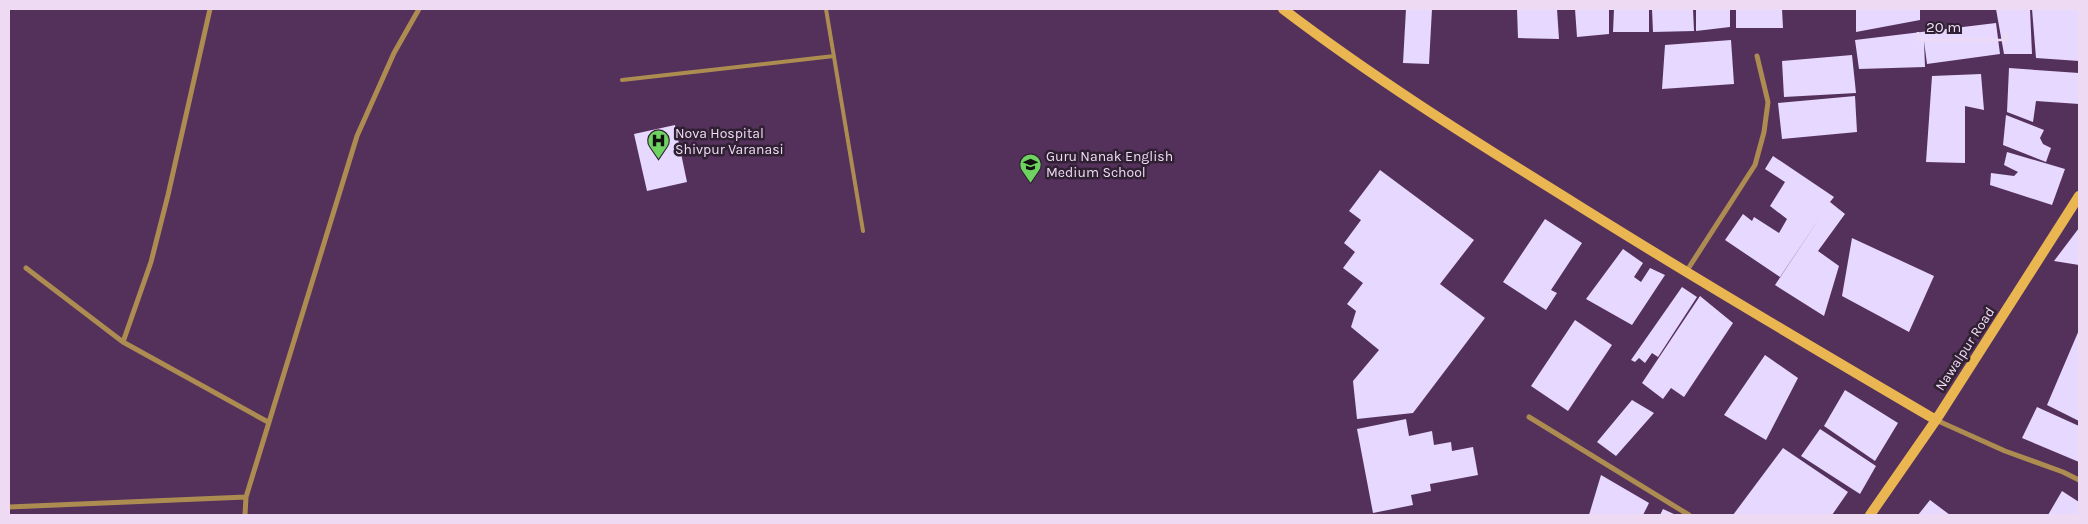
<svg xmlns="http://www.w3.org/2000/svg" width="2088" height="524" viewBox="0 0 2088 524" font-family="Karla,sans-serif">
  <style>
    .building { fill: #e6d8ff }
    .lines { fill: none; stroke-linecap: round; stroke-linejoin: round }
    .lane { stroke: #ad8c51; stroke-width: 4 }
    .street { stroke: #ad8c51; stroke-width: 5 }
    .secondary { stroke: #eab651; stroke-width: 10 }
    .labels { text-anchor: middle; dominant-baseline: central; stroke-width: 5; stroke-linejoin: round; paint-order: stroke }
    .poi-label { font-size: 14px; fill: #efdaf3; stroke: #302033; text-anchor: start }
    .street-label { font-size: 14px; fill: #efdaf3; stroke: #302033 }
  </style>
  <rect width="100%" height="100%" fill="#54315a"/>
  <!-- building -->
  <path class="building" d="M1406,9H1432L1429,64L1403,63Z
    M1517,9H1557L1559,39L1518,38Z
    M1575,9H1609V34L1577,37Z
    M1614,9H1649V32H1613Z
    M1652,9H1693L1694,31L1653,32Z
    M1696,9H1730V27L1696,31Z
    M1736,9H1782L1783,28H1736Z
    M1856,9H1920V20L1856,32Z
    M1996,9H2030L2032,54H2004Z
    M2032,9H2079V61L2036,58Z
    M1996,23L2000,54L1927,64L1924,41L1925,67L1859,69L1855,40Z
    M1731,40L1734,84L1662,89L1665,45Z
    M1852,55L1856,93L1784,97L1782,61Z
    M2009,68L2079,73V104L2036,101L2033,122L2007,112Z
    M1981,74L1984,110L1965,106V163L1926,162L1932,76Z
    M1855,96L1857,132L1782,139L1778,103Z
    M2006,115L2044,130L2040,138L2043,144L2051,148L2046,162L2003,145Z
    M675,125L687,182L647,191L634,134Z
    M2007,152L2065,169L2052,205L1990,185L1991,173L2014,176L2018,172L2004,165Z
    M1773,156L1834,197L1830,202L1845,214L1818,251L1839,266L1824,316L1775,285L1823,213L1780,277L1725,240L1743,214L1752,221L1754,217L1779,233L1787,219L1770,206L1785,182L1765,169Z
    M1380,170L1474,240L1440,284L1485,318L1413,413L1357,419L1353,381L1379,350L1351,327L1356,311L1347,304L1363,283L1343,268L1355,252L1344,243L1361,220L1349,211Z
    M1545,219L1582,243L1551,290L1557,293L1546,310L1503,282Z
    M2079,228V265L2054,261Z
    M1852,238L1934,276L1909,332L1842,296Z
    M1623,249L1643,263L1634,277L1641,282L1650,268L1665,275L1632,325L1586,299Z
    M1682,287L1697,297L1658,357L1652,353L1645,363L1639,358L1635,362L1631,360Z
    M1700,296L1733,323L1684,397L1671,388L1663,399L1642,383Z
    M1575,320L1612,345L1568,411L1531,386Z
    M2079,330V421L2047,405Z
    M1765,355L1798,378L1766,440L1724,415Z
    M1845,390L1898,423L1875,461L1824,426Z
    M1632,400L1654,413L1616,456L1597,442Z
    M2037,407L2079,426V462L2022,438Z
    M1406,419L1409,436L1432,431L1434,445L1451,442L1452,451L1473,447L1478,475L1430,484L1431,491L1411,495L1413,505L1373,513L1357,429Z
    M1820,429L1876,466L1860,494L1801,456Z
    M1783,448L1848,492L1832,515H1733Z
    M1601,475L1649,503L1643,515H1589Z
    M2062,491L2079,502V515H2048Z
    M1930,500L1950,515H1918Z
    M1663,509L1676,515H1660Z"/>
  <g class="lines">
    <!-- lane -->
    <path class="lane" d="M826,9L863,231
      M622,80L834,56"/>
    <!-- street -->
    <path class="street" d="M26,268L123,342L268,422
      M1686,272L1755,165L1764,132L1768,102L1757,56
      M123,342L151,262L168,195L210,9
      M1529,417L1689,515
      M1936,420L2005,451L2063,472L2079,480
      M9,507L246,497
      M245,515L246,497L357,136L394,53L419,9"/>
    <!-- secondary -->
    <path class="secondary" d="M1283,9C1371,76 1466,136 1560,194C1684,272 1810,346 1936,420
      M1870,515L1936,420L2079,196"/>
  </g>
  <!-- icons -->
  <defs>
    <symbol id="hospital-pin" viewBox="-11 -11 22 30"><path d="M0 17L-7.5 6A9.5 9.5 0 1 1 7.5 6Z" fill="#6ed360" stroke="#302033"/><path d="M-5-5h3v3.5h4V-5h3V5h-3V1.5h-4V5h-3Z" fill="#111"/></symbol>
    <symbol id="school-pin" viewBox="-11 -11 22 30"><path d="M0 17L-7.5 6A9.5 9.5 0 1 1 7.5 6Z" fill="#6ed360" stroke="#302033"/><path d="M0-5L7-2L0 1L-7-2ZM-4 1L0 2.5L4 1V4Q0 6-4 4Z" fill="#111"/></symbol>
  </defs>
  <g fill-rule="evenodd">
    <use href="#hospital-pin" x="646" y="128" width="25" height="34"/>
    <use href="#school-pin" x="1018" y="152" width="25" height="34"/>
  </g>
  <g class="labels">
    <!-- poi labels -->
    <g class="poi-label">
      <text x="675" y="133">Nova Hospital<tspan x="675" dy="16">Shivpur Varanasi</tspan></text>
      <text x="1046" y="156">Guru Nanak English<tspan x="1046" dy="16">Medium School</tspan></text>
    </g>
    <!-- street labels -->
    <g class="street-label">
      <text transform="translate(1965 349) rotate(-57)">Nawalpur Road</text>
    </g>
  </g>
  <!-- border -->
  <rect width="2088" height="524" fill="none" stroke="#efdaf3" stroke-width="20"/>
  <!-- scale -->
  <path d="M1918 32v8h88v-8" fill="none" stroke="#efdaf3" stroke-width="2.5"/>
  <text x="1926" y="32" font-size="15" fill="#efdaf3" stroke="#302033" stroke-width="4" paint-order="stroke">20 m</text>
</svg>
